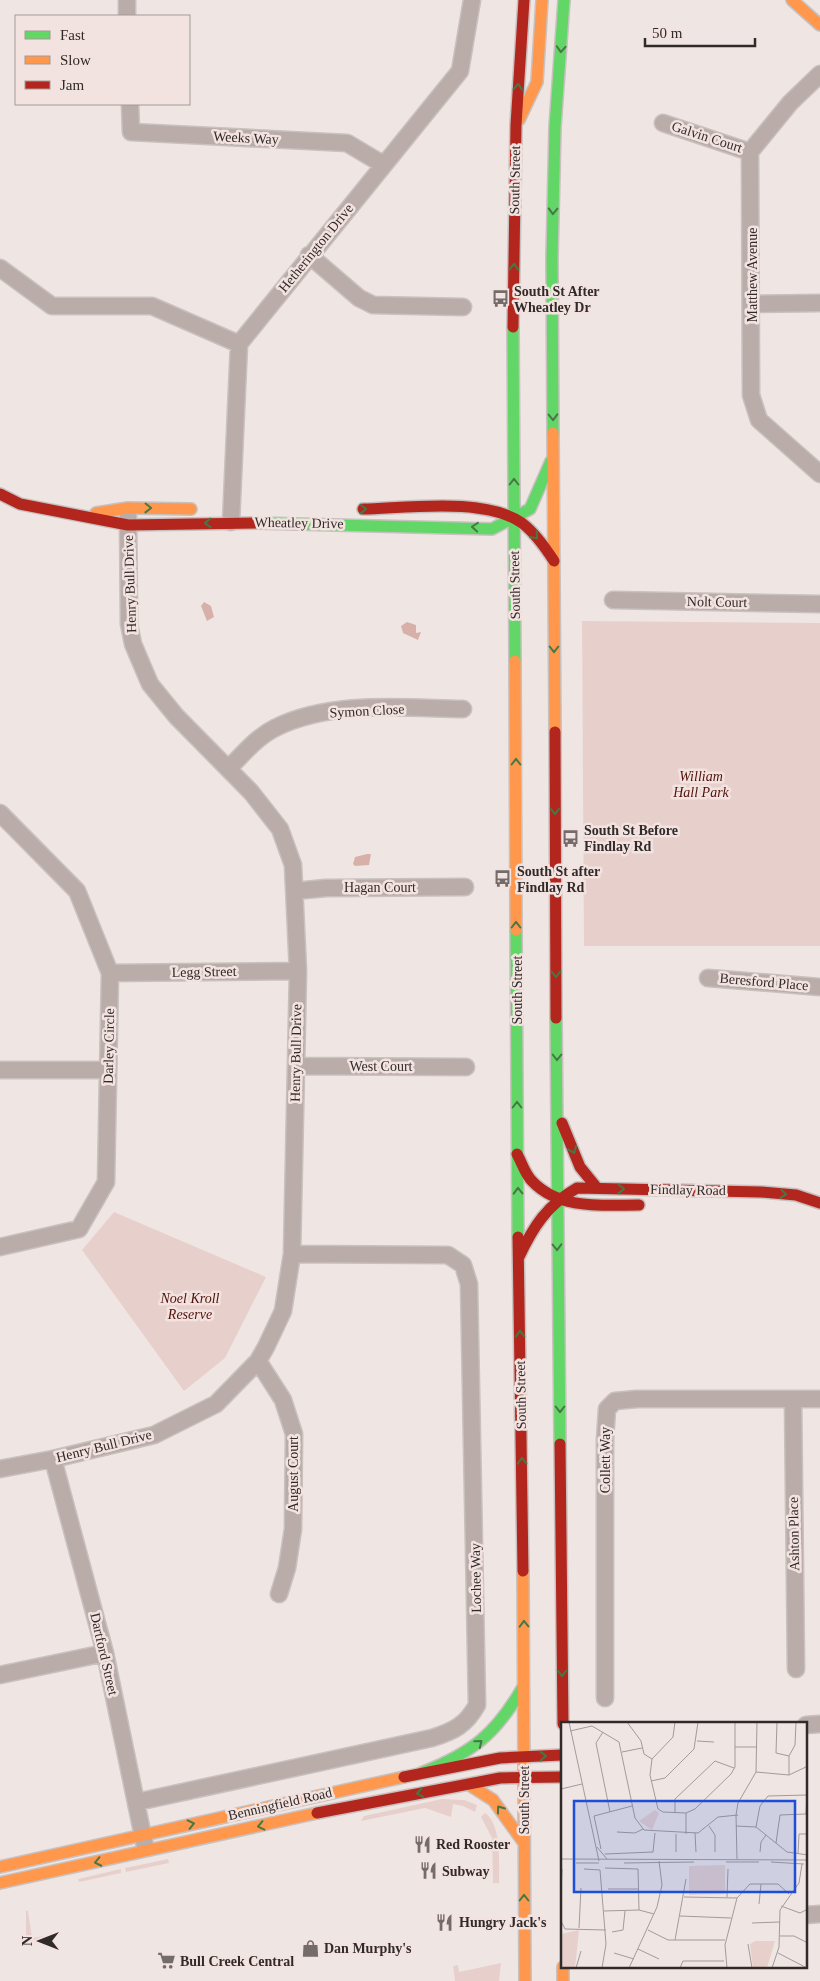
<svg xmlns="http://www.w3.org/2000/svg" width="820" height="1981" viewBox="0 0 820 1981" font-family="'Times New Roman',serif">
  <style>
    .green { fill: #e7d0cb }
    .water { fill: #d7b1a9 }
    .lines { fill: none; stroke-linecap: round; stroke-linejoin: round }
    .street-casing { stroke: #c8c1bf; stroke-width: 19 }
    .fast-casing { stroke: #c8c1bf; stroke-width: 14 }
    .slow-casing { stroke: #c8c1bf; stroke-width: 14 }
    .jam-casing { stroke: #c8c1bf; stroke-width: 14 }
    .street { stroke: #b9aca9; stroke-width: 16 }
    .fast { stroke: #63d668; stroke-width: 11 }
    .slow { stroke: #ff974d; stroke-width: 11 }
    .jam { stroke: #b3261e; stroke-width: 11 }
    .oneway { stroke: #477745 }
    .labels { text-anchor: middle; dominant-baseline: central; stroke-width: 5; stroke-linejoin: round; paint-order: stroke }
    .street-label { font-size: 14px; fill: #302a28; stroke: #f3e3e0 }
    .poi-label { font-size: 14px; font-weight: bold; fill: #302a28; stroke: #f3e3e0; text-anchor: start }
    .park-label { font-size: 14px; font-style: italic; fill: #4f1109; stroke: #f3e3e0 }
    .inset-road { fill: none; stroke: #a39b99; stroke-width: 1 }
    .view { fill: #1d4ed8; fill-opacity: 0.15; stroke: #1d4ed8; stroke-width: 2.5 }
    .inset-edge { fill: none; stroke: #302a28; stroke-width: 2.5 }
  </style>
  <rect width="100%" height="100%" fill="#efe6e4"/>
  <!-- green -->
  <path class="green" d="M582,621L820,623V946H584Z
    M114,1212L266,1277L225,1358L184,1391L82,1250Z
    M442,1799L464,1800L477,1805L475,1812L463,1806L453,1804L451,1817L425,1808L361,1821L364,1816Z
    M485,1813C502,1824 499,1865 499,1883H493L492,1838L481,1817Z
    M168,1859L169,1863L126,1872L125,1868Z
    M121,1869V1873L79,1882L78,1879Z
    M26,1911H28L32,1938L43,1936L44,1940C38,1945 31,1943 26,1938Z
    M501,1963L499,1981H455L453,1966L458,1965L459,1972Z"/>
  <!-- water -->
  <path class="water" d="M204,602L211,606L214,617L207,621L201,606Z
    M407,622L416,625V633L421,632L418,640L403,633L401,626Z
    M367,854H371L369,865L355,866L353,864L355,857Z"/>
  <g class="lines">
    <defs>
      <path id="street" d="M127,0V16
        M820,74L790,103L750,152L751,395L759,420L820,474
        M130,104L131,132L347,143L384,165
        M663,123L750,152
        M309,255L359,298L373,305L463,307
        M0,268L52,306H152L239,344
        M752,304L820,303
        M231,522L239,344L460,71L472,0
        M613,600L820,604
        M229,768C243,754 257,737 275,728C331,700 403,708 463,709
        M0,813L77,891L110,973L106,1182L79,1229L0,1247
        M295,891L326,888L465,887
        M110,973L298,971
        M708,978L820,987
        M296,1066L466,1067
        M0,1070H108
        M258,1361L283,1400L294,1434L293,1529L287,1568L279,1594
        M793,1399L796,1669
        M53,1459L105,1653L145,1846
        M0,1469L53,1459L154,1435L216,1404L258,1361L266,1347L283,1311L292,1254L298,971L293,865L280,829L251,792L176,716L150,684L133,644L129,624L128,514
        M0,1675L105,1653
        M605,1698V1440L607,1409L615,1401L637,1399H820
        M806,1725L820,1724
        M137,1802L432,1738C454,1731 466,1725 477,1705L469,1284L463,1265L448,1255L292,1254
        M806,1915L820,1914"/>
      <path id="fast" d="M513,327L515,661
        M553,433L552,258L555,127L564,0
        M257,523L492,529L530,509L551,461
        M516,930L518,1237
        M556,1018L560,1444
        M421,1773C472,1753 496,1734 523,1687"/>
      <path id="slow" d="M792,0L820,25
        M519,120L537,82L542,0
        M553,433L555,732
        M96,513L128,508L191,509
        M515,661L516,930
        M523,1571L525,1981
        M468,1784L493,1800L524,1843
        M0,1867L404,1777
        M0,1883L317,1813
        M563,1967V1981"/>
      <path id="jam" d="M513,327L516,125L524,0
        M0,494L20,504L128,525L257,523
        M363,509C407,508 485,497 522,523C535,533 545,547 554,561
        M555,732L556,1018
        M562,1123L580,1167L597,1188
        M517,1154C522,1163 525,1174 532,1181C559,1210 603,1205 639,1205
        M518,1237L523,1571
        M519,1257C533,1227 547,1205 577,1188L761,1192L796,1195L820,1203
        M560,1444L563,1724
        M404,1777L500,1758L562,1755
        M317,1813L500,1778L562,1777"/>
    </defs>
    <!-- street casing -->
    <use href="#street" class="street-casing"/>
    <!-- fast casing -->
    <use href="#fast" class="fast-casing"/>
    <!-- slow casing -->
    <use href="#slow" class="slow-casing"/>
    <!-- jam casing -->
    <use href="#jam" class="jam-casing"/>
    <!-- street -->
    <use href="#street" class="street"/>
    <!-- fast -->
    <use href="#fast" class="fast"/>
    <!-- slow -->
    <use href="#slow" class="slow"/>
    <!-- jam -->
    <use href="#jam" class="jam"/>
  </g>
  <!-- one-way arrows -->
  <defs><path id="oneway-chevron" d="M-2-3.5L2.5 0L-2 3.5" fill="none" stroke-width="1.6" stroke-linecap="round" stroke-linejoin="round" transform="scale(1.25)"/></defs>
  <g class="oneway">
    <use href="#oneway-chevron" transform="translate(561 49) rotate(94)"/>
    <use href="#oneway-chevron" transform="translate(518 87) rotate(-87)"/>
    <use href="#oneway-chevron" transform="translate(553 211) rotate(92)"/>
    <use href="#oneway-chevron" transform="translate(514 267) rotate(-89)"/>
    <use href="#oneway-chevron" transform="translate(553 417) rotate(89)"/>
    <use href="#oneway-chevron" transform="translate(514 482) rotate(-90)"/>
    <use href="#oneway-chevron" transform="translate(148 508) rotate(1)"/>
    <use href="#oneway-chevron" transform="translate(363 509)"/>
    <use href="#oneway-chevron" transform="translate(208 523) rotate(178)"/>
    <use href="#oneway-chevron" transform="translate(475 527) rotate(-175)"/>
    <use href="#oneway-chevron" transform="translate(535 536) rotate(49)"/>
    <use href="#oneway-chevron" transform="translate(554 649) rotate(90)"/>
    <use href="#oneway-chevron" transform="translate(516 762) rotate(-90)"/>
    <use href="#oneway-chevron" transform="translate(555 811) rotate(90)"/>
    <use href="#oneway-chevron" transform="translate(516 925) rotate(-90)"/>
    <use href="#oneway-chevron" transform="translate(556 974) rotate(89)"/>
    <use href="#oneway-chevron" transform="translate(557 1057) rotate(90)"/>
    <use href="#oneway-chevron" transform="translate(517 1105) rotate(-90)"/>
    <use href="#oneway-chevron" transform="translate(573 1150) rotate(67)"/>
    <use href="#oneway-chevron" transform="translate(621 1189) rotate(1)"/>
    <use href="#oneway-chevron" transform="translate(518 1191) rotate(-91)"/>
    <use href="#oneway-chevron" transform="translate(783 1194) rotate(6)"/>
    <use href="#oneway-chevron" transform="translate(557 1247) rotate(89)"/>
    <use href="#oneway-chevron" transform="translate(520 1334) rotate(-91)"/>
    <use href="#oneway-chevron" transform="translate(560 1409) rotate(90)"/>
    <use href="#oneway-chevron" transform="translate(522 1461) rotate(-91)"/>
    <use href="#oneway-chevron" transform="translate(524 1624) rotate(-91)"/>
    <use href="#oneway-chevron" transform="translate(562 1673) rotate(90)"/>
    <use href="#oneway-chevron" transform="translate(479 1743) rotate(-39)"/>
    <use href="#oneway-chevron" transform="translate(543 1756) rotate(-3)"/>
    <use href="#oneway-chevron" transform="translate(420 1793) rotate(169)"/>
    <use href="#oneway-chevron" transform="translate(500 1809) rotate(-126)"/>
    <use href="#oneway-chevron" transform="translate(191 1824) rotate(-13)"/>
    <use href="#oneway-chevron" transform="translate(261 1826) rotate(167)"/>
    <use href="#oneway-chevron" transform="translate(98 1862) rotate(168)"/>
    <use href="#oneway-chevron" transform="translate(524 1898) rotate(-90)"/>
  </g>
  <!-- icons -->
  <defs>
    <symbol id="bus-bare" viewBox="-9 -9 18 18"><path d="M-5-6H5V4H4V6H2V4H-2V6H-4V4H-5ZM-3.5-4V0h7V-4ZM-3.5 1.2v1.5H-2V1.2ZM2 1.2v1.5H3.5V1.2Z" fill="#736c6a" stroke="#f3e3e0" stroke-width="2.5" paint-order="stroke"/></symbol>
    <symbol id="restaurant-bare" viewBox="-9 -9 18 18"><path d="M-5-6h1v4h1v-4h1v4h1v-4h1v5L-1.5 .5V6h-2V.5L-5-1ZM5-6V6H3V1.5H1.5Q1.5-4 5-6Z" fill="#736c6a" stroke="#f3e3e0" stroke-width="2.5" paint-order="stroke"/></symbol>
    <symbol id="shop-bare" viewBox="-9 -9 18 18"><path d="M-5-2.5h2.3a2.7 3.5 0 0 1 5.4 0H5L5.5 6h-11ZM-1.5-2.5h3a1.5 2.3 0 0 0-3 0Z" fill="#736c6a" stroke="#f3e3e0" stroke-width="2.5" paint-order="stroke"/></symbol>
    <symbol id="supermarket-bare" viewBox="-9 -9 18 18"><path d="M-6-5.5h2.5l.6 2H6L4.5 2H-2.5L-4.4-4H-6ZM-1.5 3.2a1.3 1.3 0 1 0 .1 0ZM3 3.2a1.3 1.3 0 1 0 .1 0Z" fill="#736c6a" stroke="#f3e3e0" stroke-width="2.5" paint-order="stroke"/></symbol>
  </defs>
  <g fill-rule="evenodd">
    <use href="#bus-bare" x="488" y="286" width="25" height="25"/>
    <use href="#bus-bare" x="558" y="826" width="25" height="25"/>
    <use href="#bus-bare" x="490" y="866" width="25" height="25"/>
    <use href="#restaurant-bare" x="410" y="1832" width="25" height="25"/>
    <use href="#restaurant-bare" x="416" y="1858" width="25" height="25"/>
    <use href="#restaurant-bare" x="432" y="1910" width="25" height="25"/>
    <use href="#shop-bare" x="298" y="1936" width="25" height="25"/>
    <use href="#supermarket-bare" x="154" y="1948" width="25" height="25"/>
  </g>
  <g class="labels">
    <!-- street labels -->
    <g class="street-label">
      <text transform="translate(707 137) rotate(18)">Galvin Court</text>
      <text transform="translate(246 138) rotate(3)">Weeks Way</text>
      <text transform="translate(515 180) rotate(-89)">South Street</text>
      <text transform="translate(316 248) rotate(-51)">Hetherington Drive</text>
      <text transform="translate(752 275) rotate(-90)">Matthew Avenue</text>
      <text transform="translate(299 523) rotate(1)">Wheatley Drive</text>
      <text transform="translate(130 584) rotate(-92)">Henry Bull Drive</text>
      <text transform="translate(515 585) rotate(-91)">South Street</text>
      <text transform="translate(717 602) rotate(1)">Nolt Court</text>
      <text transform="translate(367 711) rotate(-3)">Symon Close</text>
      <text x="380" y="887">Hagan Court</text>
      <text transform="translate(204 972) rotate(-1)">Legg Street</text>
      <text transform="translate(764 982) rotate(5)">Beresford Place</text>
      <text transform="translate(517 990) rotate(-90)">South Street</text>
      <text transform="translate(109 1046) rotate(-89)">Darley Circle</text>
      <text transform="translate(296 1053) rotate(-89)">Henry Bull Drive</text>
      <text x="381" y="1066">West Court</text>
      <text transform="translate(688 1190) rotate(1)">Findlay Road</text>
      <text transform="translate(521 1395) rotate(-91)">South Street</text>
      <text transform="translate(104 1446) rotate(-14)">Henry Bull Drive</text>
      <text transform="translate(605 1460) rotate(-90)">Collett Way</text>
      <text transform="translate(293 1474) rotate(-90)">August Court</text>
      <text transform="translate(794 1534) rotate(-91)">Ashton Place</text>
      <text transform="translate(476 1578) rotate(-91)">Lochee Way</text>
      <text transform="translate(104 1654) rotate(77)">Dartford Street</text>
      <text transform="translate(524 1800) rotate(-90)">South Street</text>
      <text transform="translate(280 1804) rotate(-13)">Benningfield Road</text>
    </g>
    <!-- poi labels -->
    <g class="poi-label">
      <text x="514" y="291">South St After<tspan x="514" dy="16">Wheatley Dr</tspan></text>
      <text x="584" y="830">South St Before<tspan x="584" dy="16">Findlay Rd</tspan></text>
      <text x="517" y="871">South St after<tspan x="517" dy="16">Findlay Rd</tspan></text>
      <text x="436" y="1844">Red Rooster</text>
      <text x="442" y="1871">Subway</text>
      <text x="459" y="1922">Hungry Jack's</text>
      <text x="324" y="1948">Dan Murphy's</text>
      <text x="180" y="1961">Bull Creek Central</text>
    </g>
    <!-- park labels -->
    <g class="park-label">
      <text x="701" y="776">William<tspan x="701" dy="16">Hall Park</tspan></text>
      <text x="190" y="1298">Noel Kroll<tspan x="190" dy="16">Reserve</tspan></text>
    </g>
  </g>
  <!-- overview -->
  <g transform="translate(561 1722)">
    <rect width="246" height="246" fill="#efe6e4"/>
    <path d="M94,88L98,91L91,108L78,99ZM164,143V172L128,173V144ZM18,208L14,246H0V212ZM194,219H214L206,246H192L189,222Z" fill="#e7d0cb"/>
    <path class="inset-road" d="M8,0L38,139M66,0L80,19L83,32L91,37M114,0L112,15L91,37L89,53L97,87L102,90L125,91L134,87L170,52L174,45V0M216,0L215,31L228,34M9,9L31,4L58,20L74,96L83,108L137,111L157,95L177,93M42,10L35,21L49,90M136,19L153,20M174,25H196M61,30L81,26M195,50L228,53L247,44M228,53V34L234,23L235,0M90,59L104,56L133,27L137,0M0,67L21,62M114,91V77L154,39L173,46M125,91V112M33,94L40,127M33,94L71,84M148,104L154,113V130M175,104L195,105L226,130L247,133M195,105L199,84L207,74L246,73L245,92L219,93L215,121M56,110L74,111L82,107M134,111L135,130M36,125L46,137M115,130V112M199,130L200,120L205,113M44,132L92,130L94,111M237,132L238,112H247M0,137L247,138M176,137L175,93L177,81L195,50L196,0M165,140H198M210,140L243,142M15,141H38M63,141L133,140M44,146L77,147L78,188M23,147L39,148L45,222L41,246M47,167H78M0,170L1,147M123,175L176,176M166,175L167,147M198,182L200,162M220,184L239,191L247,187M43,189L78,188L93,192M119,194L170,196M0,199L4,207L45,208M191,201L219,200M18,206L20,166M87,208L107,218H164M51,210L62,208L64,189M219,214H233L247,221M114,218L125,157M187,222L191,246M77,227L98,237M53,231L73,237M217,231L246,246M15,246L20,229M68,246L96,185L101,163L98,139M119,246L122,239H163M166,246L164,223L176,176L189,162H217L228,172M211,246L218,225L219,188L238,161L241,142"/>
    <path class="view" d="M13,79H234V170H13Z"/>
    <rect width="246" height="246" class="inset-edge"/>
  </g>
  <!-- legend -->
  <rect x="15" y="15" width="175" height="90" fill="#f3e3e0" stroke="#a59996"/>
  <rect x="25" y="31" width="25" height="8" fill="#63d668" stroke="#a59996"/>
  <text x="60" y="40" font-size="15" fill="#302a28">Fast</text>
  <rect x="25" y="56" width="25" height="8" fill="#ff974d" stroke="#a59996"/>
  <text x="60" y="65" font-size="15" fill="#302a28">Slow</text>
  <rect x="25" y="81" width="25" height="8" fill="#b3261e" stroke="#a59996"/>
  <text x="60" y="90" font-size="15" fill="#302a28">Jam</text>
  <!-- north arrow -->
  <g transform="translate(40 1941) rotate(270)" stroke="#f3e3e0" stroke-width="4" paint-order="stroke">
  <path d="M0-4L9 19L0 12L-9 19Z" fill="#302a28"/>
  <text y="-8" font-size="14" font-weight="bold" text-anchor="middle" fill="#302a28">N</text>
  </g>
  <!-- scale -->
  <path d="M645 38v8h110v-8" fill="none" stroke="#302a28" stroke-width="2.5"/>
  <text x="652" y="38" font-size="15" fill="#302a28" stroke="#f3e3e0" stroke-width="4" paint-order="stroke">50 m</text>
</svg>
